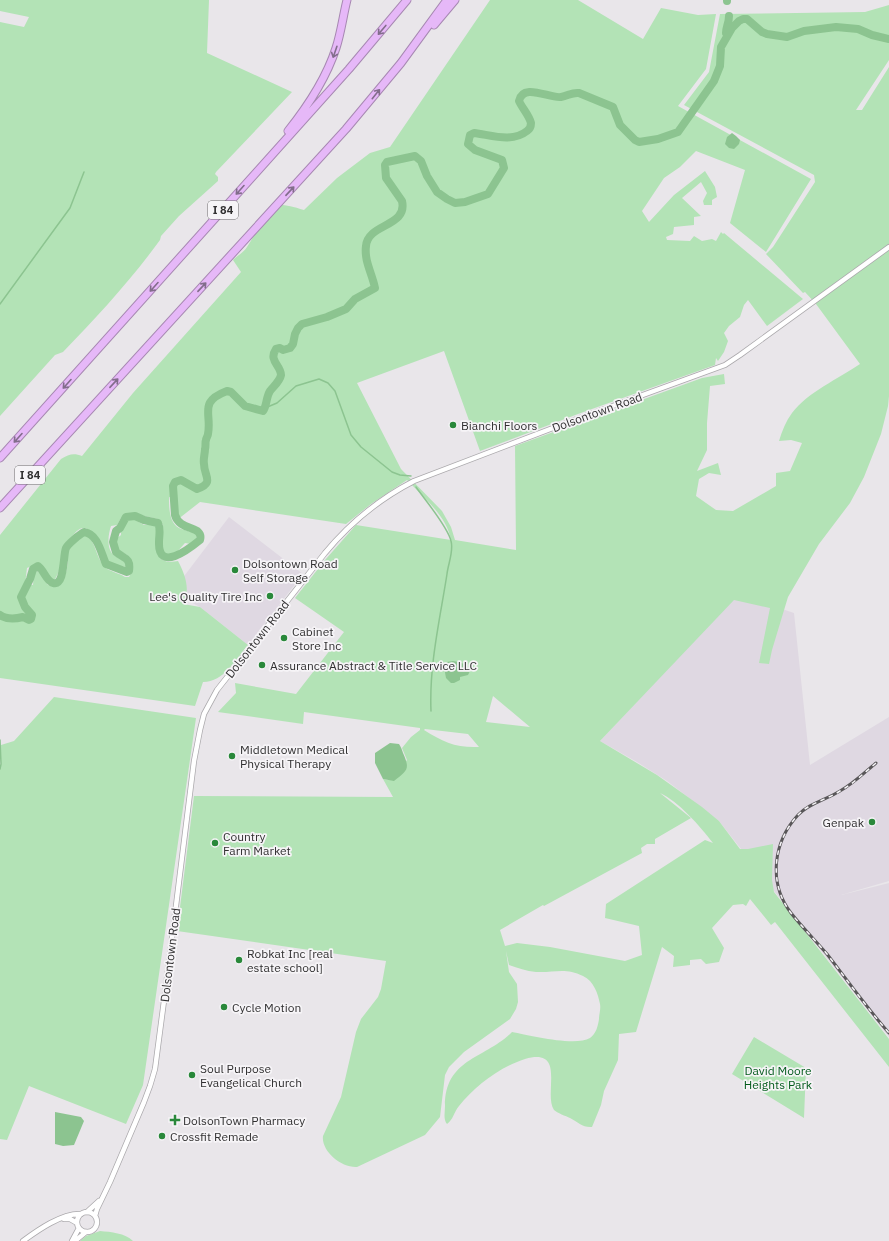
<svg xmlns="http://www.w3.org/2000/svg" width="889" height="1241" viewBox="0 0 889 1241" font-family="'IBM Plex Sans',sans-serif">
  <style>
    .built { fill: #dfd8e2 }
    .green { fill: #b3e3b6; fill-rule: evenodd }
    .water { fill: #8cc490 }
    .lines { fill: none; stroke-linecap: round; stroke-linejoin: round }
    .stream { stroke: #8cc490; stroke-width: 1.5 }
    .river { stroke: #8cc490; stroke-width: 8 }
    .tertiary-casing { stroke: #aba9ac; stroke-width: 6 }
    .motorway-casing { stroke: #a788b2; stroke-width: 9 }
    .tertiary { stroke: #fff; stroke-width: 4.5 }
    .motorway { stroke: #e6b8f8; stroke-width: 7 }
    .rail-casing { stroke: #595759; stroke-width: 3 }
    .rail { stroke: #f6f4f7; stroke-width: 1.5; stroke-dasharray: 4.5; stroke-linecap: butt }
    .oneway { stroke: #826d8b }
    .poi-dot { fill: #29883a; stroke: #f6f4f7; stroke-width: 1.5 }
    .labels { text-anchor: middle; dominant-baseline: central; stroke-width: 3.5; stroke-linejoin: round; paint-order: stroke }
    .shield { fill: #f6f4f7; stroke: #6c6b6c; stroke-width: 1 }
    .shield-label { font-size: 11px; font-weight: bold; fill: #313031 }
    .street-label { font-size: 12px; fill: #313031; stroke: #f6f4f7 }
    .poi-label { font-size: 12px; fill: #313031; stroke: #f6f4f7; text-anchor: start }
    .park-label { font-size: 12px; fill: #035b1c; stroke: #f6f4f7 }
  </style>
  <rect width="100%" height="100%" fill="#e9e6ea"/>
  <!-- built -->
  <path class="built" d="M229,517L303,574L248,645L200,607L172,592Z
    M738,594L794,613L810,765L889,717V881L841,895L889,883V1037L719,821L667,781L637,762L600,741Z"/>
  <!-- green -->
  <path class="green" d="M0,0H209L207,53L292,92L216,172L215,174L218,177V181L179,216L161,236L160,240C131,280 97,317 63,352L55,355L0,416V22L24,27L29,17L0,11Z
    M490,0H578L643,39L661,8L698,15L716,14L706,69L678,106L811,179L766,252L730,223L745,170L696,151L680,167L664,178L642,211L649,222L674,195L705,171L715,187L717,197L712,200V205H704L703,201L707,193L701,182L682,198L701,216L694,217V225L674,227L673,234L666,237L667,240L690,241L694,236L702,241L712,239L716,241L721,232L723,234L724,233L803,299L767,326L748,300L744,305L740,317L729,326L724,333L728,341L724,352L718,361L716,358L715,365L578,414L480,451L444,351L357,383L401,469L442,511L451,527L455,540L516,550L515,446L702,378L724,374L725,384L710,386L707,423V450L697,471L718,463L721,475L709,473L699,479L696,496L716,510L733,511L776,486V473L790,471L802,443L791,440L779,441C782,431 786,421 792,413C808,392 838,379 860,364L816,304L805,292L803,293L766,254L773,247L815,182L814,175L684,105L709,72L720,14L865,12L889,5V60L856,110H862L889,67V396L888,406L881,434L864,477L850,503L819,544L788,597L772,650L769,664L759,663L770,608L734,600L600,741L657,775L702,807L719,821L740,849H748L773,844L772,880L774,892L889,1039V1067L775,922L771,925L750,899L746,906L743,904L733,905L712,928L724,948L719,962L706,964L701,959L690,960V965L673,967L674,956L662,947L636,1032L619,1034L618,1060L604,1091L601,1105L592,1127C583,1128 578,1122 570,1118C566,1116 557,1113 554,1110C543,1094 567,1047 525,1059C500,1067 475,1086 459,1106C454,1112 453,1120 447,1124C443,1119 445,1112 445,1106C445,1058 485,1059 512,1032C529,1035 575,1047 590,1038C596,1034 598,1026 599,1019C599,1014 601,1009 600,1004C598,994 594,981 583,976C565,967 554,973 536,972C526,971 518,968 509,965L506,951L509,972L517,984L518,1002L516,1009L510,1019L464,1052L449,1067L445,1075L440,1117L425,1135L357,1167C341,1168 321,1151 323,1136L341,1097L356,1032L361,1019L378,997L381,989L386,961L177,931L194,796L393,797L383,779L388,780L407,760L402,748L411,737L420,730V728L304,712L303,724L218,712L236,693L235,683L296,694L344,632L295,598L325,560L356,525L451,540C447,516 423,497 407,480L371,504L346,524L200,502L177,520L176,498L169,497C169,507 169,523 179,528C185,531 192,531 197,535L196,540L191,544L185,543C182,546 179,550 176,553C174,556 170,556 167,555C156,552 163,533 163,525L158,519L131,513L121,518L117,525L111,526C108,535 106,550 115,556C121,560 123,559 127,566L125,567L108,563C103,553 91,513 74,534C70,539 65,542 63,548C62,551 63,554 62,557C62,565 58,574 54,581C41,576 49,557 27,568L25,584L33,585L34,572L37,571L40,573L48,585L57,587C65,582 67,570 68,561C68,558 67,555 67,552C68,545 77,541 81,535L85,534C97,542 95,557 105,567C108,571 119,573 125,577H129C133,571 134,561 128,556C121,549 117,556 115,540L121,535V529L128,519H134L144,525L154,524L157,527C156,544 152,566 178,561C185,574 191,590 183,604L200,607L248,645C236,659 224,682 203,682L195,706L0,678V535L61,459C69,454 74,453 82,456L133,393L241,272L233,260C237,256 244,252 247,247C267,218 257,194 304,210L337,178L370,153L390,147ZM493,696L530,727L486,722ZM425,729L468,734L479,747C456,748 443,742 424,730ZM660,793C678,801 700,826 713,843L705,840L606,904L605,918L639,926L642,955L625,961L550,947L517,943L505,946L500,930L543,905L544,906L642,853L641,848L647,844H655V839L691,818Z
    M54,697L196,718L143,1085L126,1124L29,1086L7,1140L0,1139V769L1,764V745L14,741Z
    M754,1037L806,1068L804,1118L732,1074Z
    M100,1231C111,1232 125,1233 133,1241H80L86,1236Z"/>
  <!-- water -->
  <path class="water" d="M732,133L736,136L740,140L739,144L734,149L729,148L725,144L727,137Z
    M453,661C460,662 468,664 470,671L468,675L460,677V680L454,683H451L446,678L444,667L447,662Z
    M390,743L399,744C401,747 402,750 403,753C410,769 408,770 394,781L383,779L375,763V753Z
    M55,1112L81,1117L84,1121L74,1145L63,1146L55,1144Z"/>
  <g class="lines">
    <!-- stream -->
    <path class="stream" d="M0,304L70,208L84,172
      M265,408L277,403L296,386L319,379L328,383L335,391L351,435L361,447L392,472L400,475L411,476
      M416,487C425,500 448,527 451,541C454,551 448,564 447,574C440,619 429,665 431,711
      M0,740L1,764L0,769"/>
    <!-- river -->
    <path class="river" d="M727,0V1
      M726,33C726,27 729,23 729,16
      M0,615C7,620 15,619 23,617L29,620L31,619L32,615L25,607L21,597L30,579L33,569L38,566C44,570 46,581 53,583C65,587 63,554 66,548C68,544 80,534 84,532C98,534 101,553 106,564L127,572L129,571C131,557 124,559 116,552L113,542L116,531L120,528L126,517L135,516L144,520L158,523C161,529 159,535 159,542C158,573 189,549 200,540C204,525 180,532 175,515L173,486L175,482L181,480L197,489C215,483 204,476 204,464C203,459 205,454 205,449C206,446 205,442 206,440C206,438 208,436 208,434C212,413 198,402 227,391L231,392L245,406L263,411C267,406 266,397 270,391C274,386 280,381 281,375C281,365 268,361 276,349L280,348L283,350L290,348L293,344L295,334L298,328L302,324L327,317L346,309L355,299L375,288C372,273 364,261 366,246C368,223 408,227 402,201L386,178L385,165L387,162L415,156L421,161L427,176L437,192L447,199L455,203L465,202L488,194L504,168L502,160L475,150L468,144L470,135L474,133C491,135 512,143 527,131C530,129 531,127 531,123C529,115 522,108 519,101C523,82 550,99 561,97C568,96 572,92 579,93L613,107L620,125L635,140L639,142L658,139L678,132L714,81L720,66L721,47L732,28L739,21L743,19H747L762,32L767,34L787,37L804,31L836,27L858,29L872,35L889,39"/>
    <defs>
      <path id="tertiary" d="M87,1212L99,1201
        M77 1222a10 10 0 1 1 20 0a10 10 0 1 1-20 0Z
        M95,1216L97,1209L110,1182L144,1102L150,1086L155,1069L167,978L194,761L200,730L204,714L217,690L325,553C349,524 379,499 414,481L566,423L725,365L740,355L889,247
        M64,1219H70L77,1223
        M23,1241C38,1230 62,1213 81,1214
        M72,1241L79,1228
        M75,1241L86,1232"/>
      <path id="motorway" d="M434,25L455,0
        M288,131C308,106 326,79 336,48C341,33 343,16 347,0
        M0,458L349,69L407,0
        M0,508L346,129L401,63L447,0"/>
    </defs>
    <!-- tertiary casing -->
    <use href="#tertiary" class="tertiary-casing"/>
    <!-- motorway casing -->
    <use href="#motorway" class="motorway-casing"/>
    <!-- tertiary -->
    <use href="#tertiary" class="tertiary"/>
    <!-- motorway -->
    <use href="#motorway" class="motorway"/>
    <defs>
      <path id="rail" d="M876,763C864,773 853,784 840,791C826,800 809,803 798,815C773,842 768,883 791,913C802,927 815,940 827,954C847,980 867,1008 889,1033"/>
    </defs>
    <!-- rail casing -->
    <use href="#rail" class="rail-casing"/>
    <!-- rail -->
    <use href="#rail" class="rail"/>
  </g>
  <!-- one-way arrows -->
  <defs><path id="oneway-shaft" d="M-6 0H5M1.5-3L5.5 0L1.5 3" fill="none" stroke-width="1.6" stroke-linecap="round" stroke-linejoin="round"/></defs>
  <g class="oneway">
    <use href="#oneway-shaft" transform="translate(382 30) rotate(130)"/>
    <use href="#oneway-shaft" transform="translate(335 52) rotate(109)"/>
    <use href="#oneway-shaft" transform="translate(376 94) rotate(-51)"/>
    <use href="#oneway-shaft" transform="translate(240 190) rotate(132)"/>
    <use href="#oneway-shaft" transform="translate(290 191) rotate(-47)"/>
    <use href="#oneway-shaft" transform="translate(154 287) rotate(132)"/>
    <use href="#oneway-shaft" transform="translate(202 287) rotate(-47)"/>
    <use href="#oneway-shaft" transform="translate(114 383) rotate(-47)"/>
    <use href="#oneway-shaft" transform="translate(67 384) rotate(132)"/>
    <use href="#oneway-shaft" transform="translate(18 438) rotate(132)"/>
  </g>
  <!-- markers -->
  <g class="poi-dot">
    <circle cx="453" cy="425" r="4"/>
    <circle cx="235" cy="570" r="4"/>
    <circle cx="270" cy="596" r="4"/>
    <circle cx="284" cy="638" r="4"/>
    <circle cx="262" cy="665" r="4"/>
    <circle cx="232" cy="756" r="4"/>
    <circle cx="872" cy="822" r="4"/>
    <circle cx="215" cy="843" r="4"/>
    <circle cx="239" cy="960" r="4"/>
    <circle cx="224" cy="1007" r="4"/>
    <circle cx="192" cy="1075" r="4"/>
    <path d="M173 1114h4v4h4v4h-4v4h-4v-4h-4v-4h4z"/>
    <circle cx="162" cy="1136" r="4"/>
  </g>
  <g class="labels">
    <!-- shield labels -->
    <g class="shield">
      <rect x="208" y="201" width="30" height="18" rx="3"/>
      <rect x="15" y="466" width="30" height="18" rx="3"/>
    </g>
    <g class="shield-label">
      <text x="223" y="210">I 84</text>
      <text x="30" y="475">I 84</text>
    </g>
    <!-- street labels -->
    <g class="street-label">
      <text transform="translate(597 412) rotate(-20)">Dolsontown Road</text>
      <text transform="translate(257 639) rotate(-52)">Dolsontown Road</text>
      <text transform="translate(170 955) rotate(-83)">Dolsontown Road</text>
    </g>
    <!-- poi labels -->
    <g class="poi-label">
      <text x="461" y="425">Bianchi Floors</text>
      <text x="243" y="563">Dolsontown Road<tspan x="243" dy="14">Self Storage</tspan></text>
      <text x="262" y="596" text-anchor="end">Lee's Quality Tire Inc</text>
      <text x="292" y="631">Cabinet<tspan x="292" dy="14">Store Inc</tspan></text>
      <text x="270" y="665">Assurance Abstract &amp; Title Service LLC</text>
      <text x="240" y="749">Middletown Medical<tspan x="240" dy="14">Physical Therapy</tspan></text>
      <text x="864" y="822" text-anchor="end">Genpak</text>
      <text x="223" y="836">Country<tspan x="223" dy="14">Farm Market</tspan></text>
      <text x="247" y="953">Robkat Inc [real<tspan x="247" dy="14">estate school]</tspan></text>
      <text x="232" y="1007">Cycle Motion</text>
      <text x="200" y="1068">Soul Purpose<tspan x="200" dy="14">Evangelical Church</tspan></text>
      <text x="183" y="1120">DolsonTown Pharmacy</text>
      <text x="170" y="1136">Crossfit Remade</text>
    </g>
    <!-- park labels -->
    <g class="park-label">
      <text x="778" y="1070">David Moore<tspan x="778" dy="14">Heights Park</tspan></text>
    </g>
  </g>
</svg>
